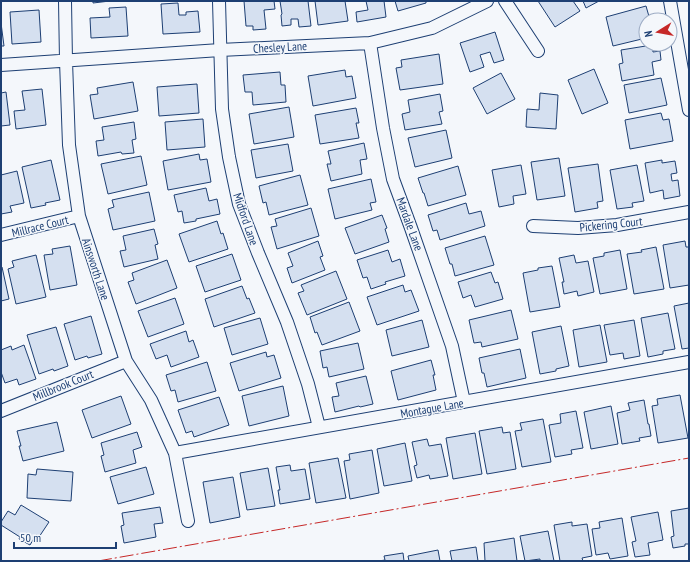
<svg xmlns="http://www.w3.org/2000/svg" width="690" height="562" viewBox="0 0 690 562" font-family="'PT Sans Narrow',sans-serif">
  <style>
    .building { fill: #d5e0f0; stroke: #1d3f73 }
    .lines { fill: none; stroke-linecap: round; stroke-linejoin: round }
    .street-casing { stroke: #1d3f73; stroke-width: 14 }
    .street { stroke: #f4f7fb; stroke-width: 12 }
    .power { stroke: #c62828; stroke-width: 1; stroke-dasharray: 14 3 2 3; stroke-linecap: butt }
    .labels { text-anchor: middle; dominant-baseline: central; stroke-width: 3; stroke-linejoin: round; paint-order: stroke }
    .street-label { font-size: 12px; fill: #1d3f73; stroke: #f4f7fb }
  </style>
  <rect width="100%" height="100%" fill="#f4f7fb"/>
  <!-- building -->
  <path class="building" d="M93,1H110L93,3Z
    M244,1H274L275,9L264,10L266,29L253,30V26H246Z
    M280,1H308L311,26L299,27L298,19H291V25L282,26L281,15L282,14Z
    M315,1H345L348,21L318,25Z
    M366,1H384L386,17L357,22L356,12L368,10Z
    M395,1H426V3L398,11Z
    M538,1H573L580,11L555,27Z
    M583,1H599L586,8Z
    M178,3L179,15H186V12L198,11L200,32L163,34L161,4Z
    M646,6L650,20H646V38L613,46L606,17Z
    M126,7L128,36L91,38L90,18L110,17L109,8Z
    M39,10L41,42L12,44L10,12Z
    M1,23L4,46H1Z
    M495,32L504,60L494,63L490,52L480,55L484,67L470,72L460,43Z
    M652,45L653,52L660,51L661,60L652,62L654,75L622,81L619,64L623,63L621,50Z
    M439,54L443,84L400,90L396,68L402,67L401,60Z
    M594,69L608,103L582,114L568,80Z
    M345,70L346,77L352,76L356,98L313,106L308,76Z
    M280,72L281,85H285L286,102L253,105L252,92H245L243,75Z
    M501,73L515,99L487,114L473,88Z
    M661,78L667,105L629,113L624,85Z
    M133,82L138,111L94,119L90,95L98,94L97,88Z
    M197,84L199,113L159,116L157,87Z
    M42,89L46,125L16,129L14,111L25,110L22,91Z
    M6,92L10,125L1,126V93Z
    M540,93L558,95L556,129L526,127L527,109L539,110Z
    M440,94L443,111L439,112L442,124L405,130L402,114L410,112L408,100Z
    M289,107L294,137L254,144L249,114Z
    M356,108L359,123H356L359,138L320,144L315,115Z
    M661,113L663,120L669,119L673,141L630,149L625,120Z
    M203,119L205,147L167,150L165,122Z
    M134,122L136,139L132,140L134,153L122,154L121,152L98,156L96,141L104,140L102,127Z
    M446,130L452,158L415,167L408,138Z
    M364,143L367,159L360,160L362,174L331,181L327,164H331L328,151Z
    M288,144L293,171L256,178L251,150Z
    M199,154L200,160L207,159L211,182L168,190L163,161Z
    M141,156L147,185L108,194L101,164Z
    M559,158L565,196L537,200L531,162Z
    M51,160L60,200L45,203L46,205L31,208L22,167Z
    M662,160V163L675,161L677,173L671,174L672,181L678,180L680,196L664,199L663,190L650,193L645,163Z
    M598,164L603,201L597,202L598,208L575,212L568,168Z
    M521,165L526,194L513,196L514,204L499,207L492,170Z
    M637,165L644,201L632,203L633,207L617,209L610,170Z
    M458,166L466,195L428,206L424,193H423L418,178Z
    M17,171L24,203L10,206L12,212L1,214V175Z
    M300,175L308,205L269,215L266,202L263,203L259,186Z
    M371,179L376,202L370,203L372,210L335,219L328,189Z
    M206,188L209,201L217,199L220,214L196,219V221L184,223L182,211L178,212L174,195Z
    M149,192L155,221L113,230L108,209L114,207L112,200Z
    M466,203L469,214L481,211L485,226L440,240L437,230L433,231L428,215Z
    M311,208L319,236L277,249L271,227L277,226L275,219Z
    M382,215L387,228L385,229L389,242L355,254L345,228Z
    M217,221L221,234L223,233L228,249L189,262L179,234Z
    M154,229L158,244L155,245L158,259L124,267L120,251L126,250L123,236Z
    M485,236L494,265L455,276L452,264H450L445,248Z
    M318,241L323,256L320,257L325,270L292,283L287,268L293,266L288,253Z
    M685,241L686,247H689V285L670,288L663,245Z
    M70,246L77,285L50,290L44,255L53,254L52,249Z
    M656,247L664,289L634,294L627,254L642,252L641,250Z
    M388,250L392,262L400,259L405,276L385,282L386,284L371,289L367,277L363,278L357,260Z
    M620,250L627,289L600,294L593,258L604,256V253Z
    M232,254L241,280L205,292L196,266Z
    M36,255L46,297L16,304L8,269L14,267L12,261Z
    M574,255L576,263L588,261L594,292L578,296L577,291L564,294L562,282H564L559,258Z
    M167,260L177,288L136,304L128,282L134,280L132,273Z
    M552,266L560,307L530,312L523,273L538,270V268Z
    M1,267H2L9,299L1,301Z
    M336,271L347,299L307,315L298,293L304,291L301,285Z
    M491,272L495,283L498,282L503,299L475,307L471,295L463,298L458,282Z
    M403,285L405,292L411,290L419,311L377,325L367,297Z
    M242,286L247,299L249,298L255,313L214,327L205,299Z
    M175,298L184,324L148,337L138,311Z
    M349,302L360,331L322,345L317,332L315,333L310,317Z
    M689,303V348L682,349L674,306Z
    M511,310L518,339L482,347L481,342L474,343L469,320Z
    M668,313L675,349L663,351V354L648,357L641,318Z
    M91,316L102,354L88,358L87,356L75,360L64,324Z
    M260,318L268,344L232,355L224,328Z
    M422,320L429,347L392,356L386,330Z
    M634,320L640,356L624,359L623,353L610,355L604,325Z
    M600,325L607,362L579,367L573,330Z
    M561,326L569,366L556,369V371L540,374L532,332Z
    M56,327L68,366L54,371L53,369L39,374L27,335Z
    M186,331L189,342L193,340L199,357L171,367L167,355L156,359L150,344Z
    M358,343L364,369L329,377L327,367L323,368L320,351Z
    M24,345L36,379L19,385L17,379L5,383L1,372V350L11,346L12,350Z
    M520,349L526,378L487,387L484,373H482L479,358Z
    M266,352L267,357L274,355L281,378L239,391L230,363Z
    M431,360L435,375H433L436,390L398,400L391,371Z
    M207,362L216,391L178,402L175,390L171,391L166,375Z
    M366,376L373,404L360,407L359,406L335,412L332,397L339,396L336,383Z
    M283,386L289,416L249,426L242,396Z
    M680,395L688,438L658,443L652,406L658,405L657,399Z
    M121,396L131,424L92,438L82,410Z
    M219,397L229,425L194,437L192,431L186,433L178,410Z
    M644,400L648,424H649L651,436L639,438L640,441L622,444L617,413L630,410L628,403Z
    M611,406L618,444L591,449L584,412Z
    M576,411L583,448L571,450L572,454L555,457L549,425L561,423L560,414Z
    M543,419L551,462L522,467L515,431L522,430L520,423Z
    M57,422L64,451L23,461L19,446H21L17,431Z
    M502,427L503,433L510,432L516,469L487,474L479,431Z
    M137,432L142,447L133,450L136,463L105,472L101,456L104,455L101,443Z
    M475,433L482,474L453,479L446,438Z
    M427,439L429,446L441,444L448,476L430,479L429,475L417,478L414,466L417,465L412,442Z
    M405,443L412,481L384,486L377,449Z
    M372,450L379,493L350,499L344,461L350,460L349,454Z
    M338,458L346,498L316,503L309,463Z
    M290,465L291,471L305,469L310,499L280,504L278,490H280L276,467Z
    M146,467L154,494L118,504L110,477Z
    M268,468L275,506L247,510L240,473Z
    M37,469L73,472L71,501L27,498L28,474L36,475Z
    M233,477L240,517L210,523L203,482Z
    M21,505L49,522L39,537L36,535L30,545L19,539L20,537L1,525V522L8,511L15,515Z
    M160,507L163,523L154,524L156,537L124,543L121,526L124,525L122,513Z
    M689,508V544H685V546L673,548L671,537L674,536L671,511Z
    M658,512L663,540L648,543L650,555L635,557L632,542L636,541L631,517Z
    M622,518L628,556L610,559L608,553L596,555L592,529L600,528L599,522Z
    M572,522V526L587,524L592,556L582,558L583,561H560L554,525Z
    M548,531L554,561H540V559L525,561L520,536Z
    M514,538L517,561H485L484,543Z
    M476,547L478,561H452L450,551Z
    M438,550L440,561H409L408,556Z
    M403,553L404,561H379L385,560L384,556Z"/>
  <g class="lines">
    <defs>
      <path id="street" d="M65,1L66,61L69,145L79,216L126,361L151,400L175,453L188,521
        M219,1L222,109L229,157L239,204L258,253L287,322L308,384L319,427
        M505,1L538,51
        M670,1L689,110
        M370,43L383,128L393,179L411,228L452,346L464,402
        M1,65L220,50L370,43L432,28L487,1
        M533,226L578,228L617,225L689,212
        M1,235L79,216
        M1,411L126,361
        M175,453L689,362"/>
    </defs>
    <!-- street casing -->
    <use href="#street" class="street-casing"/>
    <!-- street -->
    <use href="#street" class="street"/>
    <!-- power -->
    <path class="power" d="M98,561L689,458"/>
  </g>
  <g class="labels">
    <!-- street labels -->
    <g class="street-label">
      <text transform="translate(280 47) rotate(-3)">Chesley Lane</text>
      <text transform="translate(246 219) rotate(71)">Midford Lane</text>
      <text transform="translate(410 224) rotate(70)">Mardale Lane</text>
      <text transform="translate(611 224) rotate(-6)">Pickering Court</text>
      <text transform="translate(40 226) rotate(-14)">Millrace Court</text>
      <text transform="translate(96 269) rotate(72)">Ainsworth Lane</text>
      <text transform="translate(63 385) rotate(-22)">Millbrook Court</text>
      <text transform="translate(432 408) rotate(-10)">Montague Lane</text>
    </g>
  </g>
  <!-- border -->
  <rect width="690" height="562" fill="none" stroke="#1d3f73" stroke-width="4"/>
  <!-- north arrow -->
  <g transform="translate(658 32) rotate(259)"><circle r="19" fill="#f4f7fb" stroke="#9eadc5"/>
  <path d="M0-3L7 15L0 10L-7 15Z" fill="#c62828"/>
  <text y="-6" font-size="11" font-weight="bold" text-anchor="middle" fill="#1d3f73">N</text>
  </g>
  <!-- scale -->
  <path d="M14 542v6h102v-6" fill="none" stroke="#1d3f73" stroke-width="2"/>
  <text x="20" y="542" font-size="12" fill="#1d3f73" stroke="#f4f7fb" stroke-width="3" paint-order="stroke">50 m</text>
</svg>
